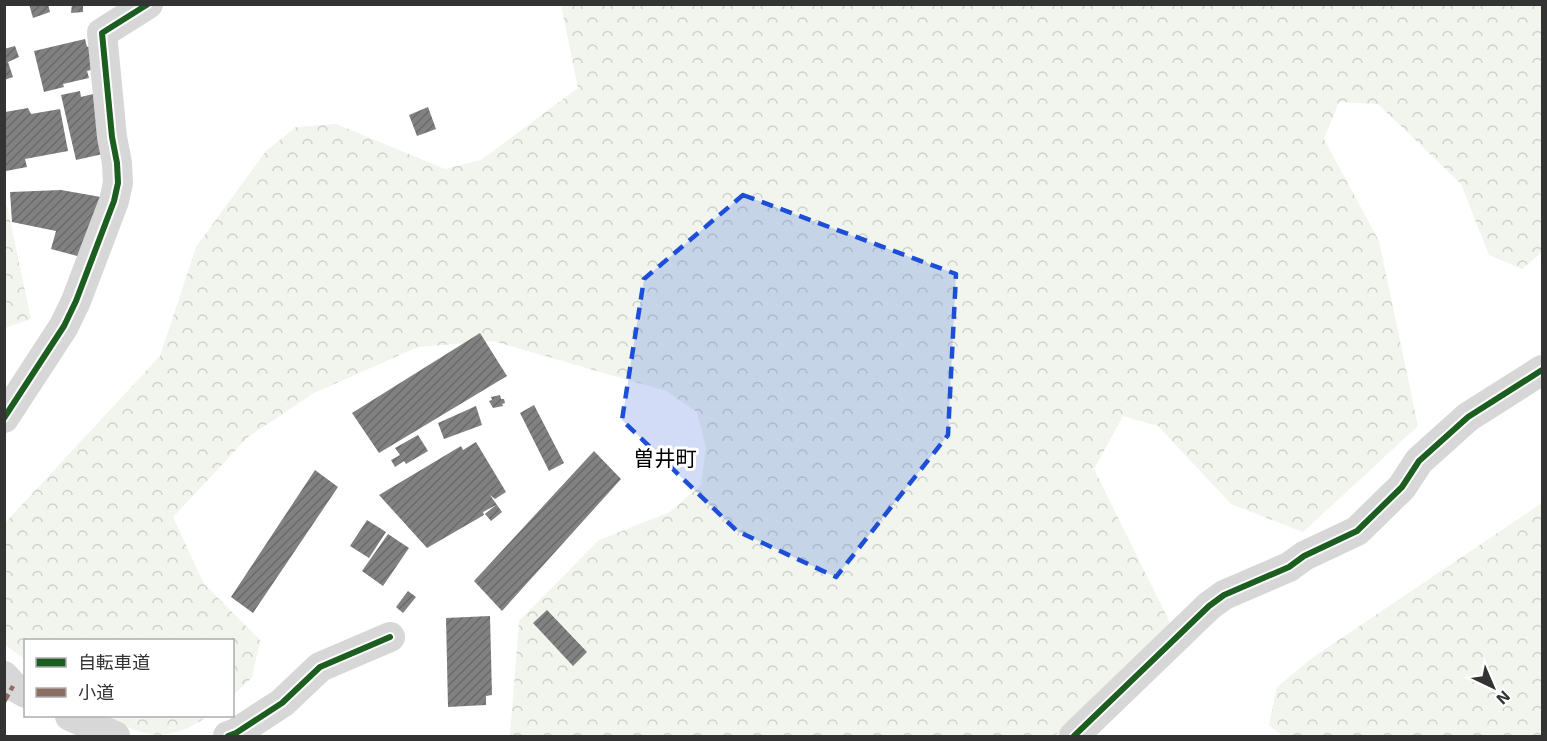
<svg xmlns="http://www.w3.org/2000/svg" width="1547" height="741" viewBox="0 0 1547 741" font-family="'Exo 2','Noto Sans JP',sans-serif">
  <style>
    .forest { fill: url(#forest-crowns) }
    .building { fill: url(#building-hatch) }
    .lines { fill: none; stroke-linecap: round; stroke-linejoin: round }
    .minor { stroke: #d7d7d7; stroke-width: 30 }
    .quiet { stroke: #8d6e63; stroke-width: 4.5; stroke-dasharray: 9 4.5; stroke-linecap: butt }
    .cycleway-casing { stroke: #fff; stroke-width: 10 }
    .cycleway { stroke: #1b5e20; stroke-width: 6 }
    .marked { fill: #1d4ed8; fill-opacity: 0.2; stroke: #1d4ed8; stroke-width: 4.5; stroke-dasharray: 12 8; stroke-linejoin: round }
    .labels { text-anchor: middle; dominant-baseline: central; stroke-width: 6; stroke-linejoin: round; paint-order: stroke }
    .quarter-label { font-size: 21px; fill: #000; stroke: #fff }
  </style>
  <defs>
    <pattern id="forest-crowns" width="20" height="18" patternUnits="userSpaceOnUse" patternTransform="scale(1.5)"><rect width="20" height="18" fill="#f1f5ed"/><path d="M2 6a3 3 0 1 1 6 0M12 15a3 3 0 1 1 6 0" fill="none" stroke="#cfd2cc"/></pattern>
    <pattern id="building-hatch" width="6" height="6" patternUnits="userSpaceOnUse" patternTransform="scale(1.5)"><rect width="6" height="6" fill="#818181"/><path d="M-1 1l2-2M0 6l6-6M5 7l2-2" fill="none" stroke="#6a6a6a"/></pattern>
  </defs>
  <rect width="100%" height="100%" fill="#fff"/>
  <!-- forest -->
  <path class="forest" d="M561,5H1542V252L1522,269L1489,255L1461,184L1378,104L1339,102L1324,139L1379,241L1418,426L1303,532L1231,504L1158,426L1123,416L1094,469L1170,623L1107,706L1053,736H510L519,621L599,540L670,512L701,485L706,448L697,412L666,391L493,341L418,347L314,393L248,437L173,517L204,584L260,640L252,678L233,695L232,640H26L25,659L5,645L4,524L160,356L196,247L266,151L296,127L336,124L445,169L481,160L578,88Z
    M5,205L7,206L31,319L5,328Z
    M1542,503V736H1283L1269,725L1277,687L1312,658Z
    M109,716H208C171,741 147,741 109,716Z"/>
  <!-- building -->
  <path class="building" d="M29,4H48L50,12L33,18Z
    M72,4H83V12L71,13Z
    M85,39L87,47L93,46L98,68L87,71L89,78L63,84L64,87L44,92L34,51Z
    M15,46L19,57L8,62L13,77L4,80V49Z
    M80,91L81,97L97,93L103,154L76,160L61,95Z
    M428,107L436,129L417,136L409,115Z
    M28,108L31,114L60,109L68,151L25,159L27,167L6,171L5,112Z
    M61,190L101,197L81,257L51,249L56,231L12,222L10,192Z
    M480,333L507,376L379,453L352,413Z
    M500,395L501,399H504L505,403L502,404L503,406L493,408L489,401L492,400L491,397Z
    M534,405L564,463L549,471L520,413Z
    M476,406L482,425L444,439L438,423Z
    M418,435L428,451L406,464L404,461L395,467L391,460L400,455L395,448Z
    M476,442L506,492L495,499L490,495L502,512L491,521L485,514L496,505L483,512L484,515L427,548L379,495L461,446L463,450Z
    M594,451L621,479L502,611L474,581Z
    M315,470L338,487L253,613L231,597Z
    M367,520L386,532L369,558L350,546Z
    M388,534L409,548L383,586L362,571Z
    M408,591L416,597L403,613L396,607Z
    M547,610L587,652L573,666L533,623Z
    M490,616L492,695L486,696V705L448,707L446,618Z"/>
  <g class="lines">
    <!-- minor -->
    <path class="minor" d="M4,418L64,326L76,301L114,201L118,183L117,163L112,137L102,33L148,4
      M4,676L13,686L26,693
      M70,716L115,736
      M228,736L236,733L282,703L320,667L390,637
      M1074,736L1209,606L1224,595L1289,567L1304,556L1357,531L1402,487L1419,461L1468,417L1542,370"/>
    <!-- quiet -->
    <path class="quiet" d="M4,702L13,686"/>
    <defs>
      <path id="cycleway" d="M4,418L64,326L76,301L114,201L118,183L117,163L112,137L102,33L148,4
        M228,736L236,733L282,703L320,667L390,637
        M1074,736L1209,606L1224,595L1289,567L1304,556L1357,531L1402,487L1419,461L1468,417L1542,370"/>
    </defs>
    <!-- cycleway casing -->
    <use href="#cycleway" class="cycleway-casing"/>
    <!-- cycleway -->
    <use href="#cycleway" class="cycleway"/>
  </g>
  <!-- marked area -->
  <path class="marked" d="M743,195L956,274L948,435L836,577L737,531L622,420L644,279Z"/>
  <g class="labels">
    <!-- quarter labels -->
    <g class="quarter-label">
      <text x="665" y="457">曽井町</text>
    </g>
  </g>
  <!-- border -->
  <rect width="1547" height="741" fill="none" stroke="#333333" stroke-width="12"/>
  <!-- legend -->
  <rect x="24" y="639" width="210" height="78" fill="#ffffff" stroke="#adadad" stroke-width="1.5"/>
  <rect x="36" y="658" width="30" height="9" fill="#1b5e20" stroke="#adadad" stroke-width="1.5"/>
  <text x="78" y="669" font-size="18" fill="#333333">自転車道</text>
  <rect x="36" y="688" width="30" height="9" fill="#8d6e63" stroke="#adadad" stroke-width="1.5"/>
  <text x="78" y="699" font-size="18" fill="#333333">小道</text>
  <!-- north arrow -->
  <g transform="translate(1493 687) rotate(136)" stroke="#ffffff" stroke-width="4.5" paint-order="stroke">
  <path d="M0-4.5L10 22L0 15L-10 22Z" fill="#333333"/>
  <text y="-9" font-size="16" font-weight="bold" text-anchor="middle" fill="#333333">N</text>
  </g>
</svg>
